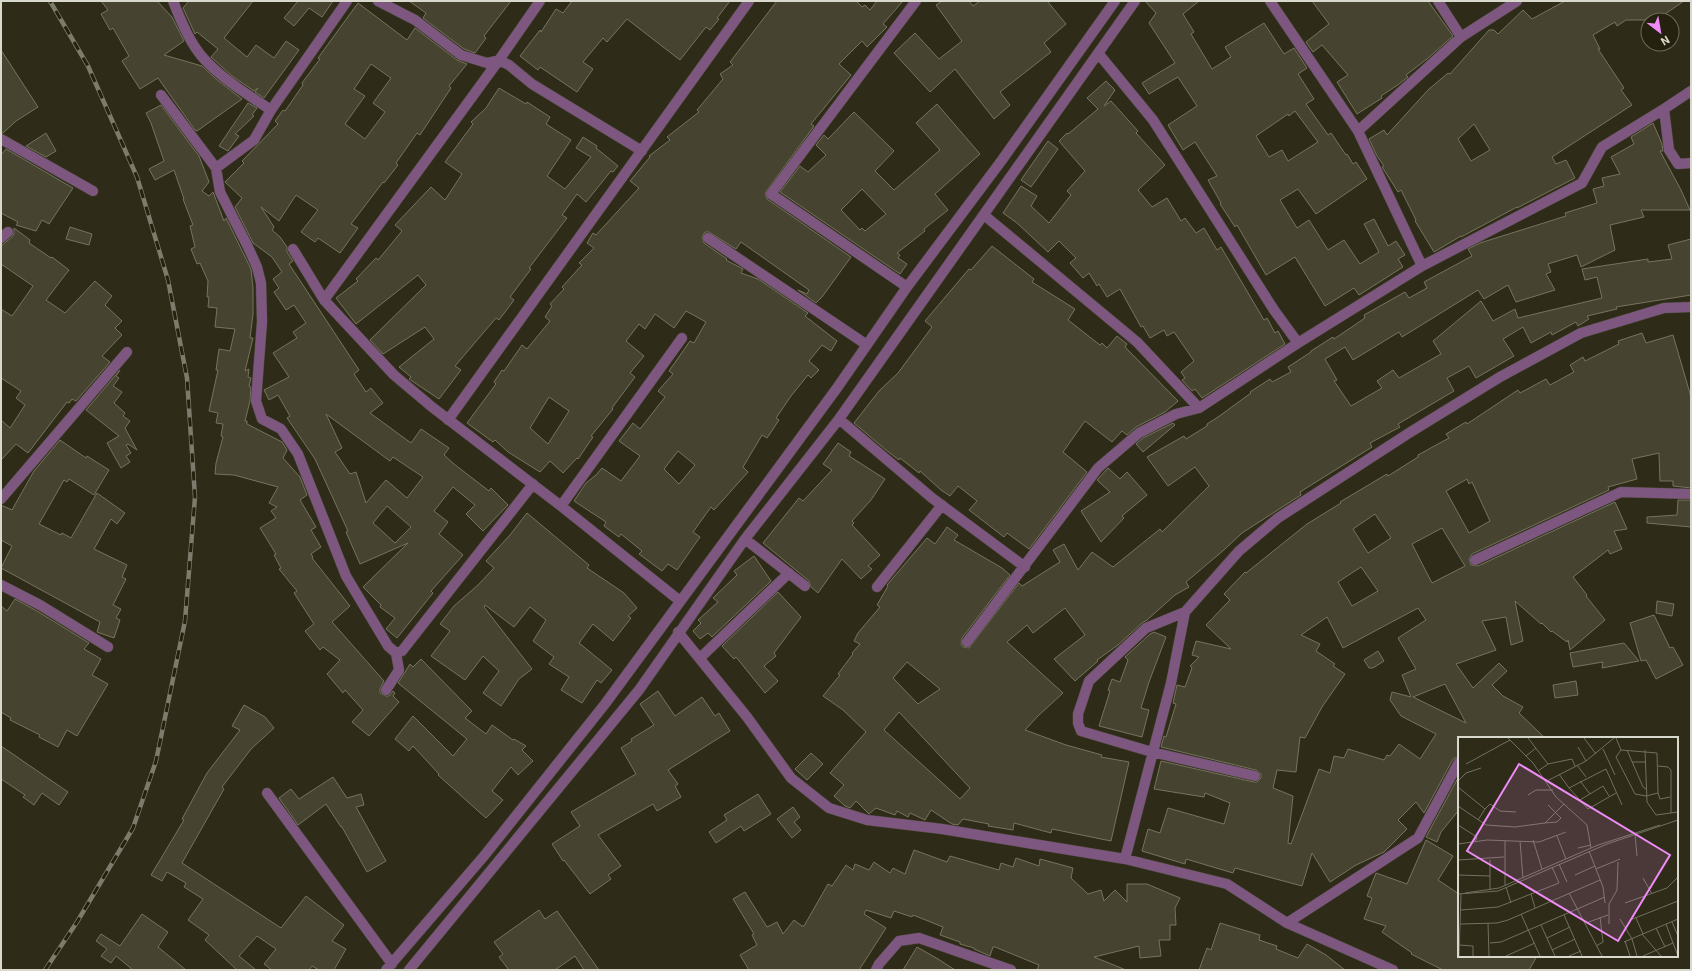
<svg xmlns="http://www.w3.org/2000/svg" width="1692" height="971" viewBox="0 0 1692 971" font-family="Roboto,sans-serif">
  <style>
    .building { fill: #464430; stroke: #76745e; fill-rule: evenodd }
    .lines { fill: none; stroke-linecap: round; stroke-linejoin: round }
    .minor-casing { stroke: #494735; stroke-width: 11 }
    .minor { stroke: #7e5781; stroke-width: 10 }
    .rail-casing { stroke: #7d7b6b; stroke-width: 4.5 }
    .rail { stroke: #24210e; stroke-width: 3; stroke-dasharray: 9; stroke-linecap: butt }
    .inset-road { fill: none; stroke: #727060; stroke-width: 1 }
    .view { fill: #ef8bf7; fill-opacity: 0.15; stroke: #ef8bf7; stroke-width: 2 }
    .inset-edge { fill: none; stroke: #d9d8cc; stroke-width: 2 }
  </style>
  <rect width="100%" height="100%" fill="#2e2b18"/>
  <!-- building -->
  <path class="building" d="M101,1H157L172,17L184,41L164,55L202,66L216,79L242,99L197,131L195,130L158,78L140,89L122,61L129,56L113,28L110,30L101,14L108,10Z
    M189,1H253L224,38L247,57L256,45L274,58L286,41L299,50L264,98L255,92L258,88L254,91L232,76L211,57L218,49L197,32L195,34L183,8Z
    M298,1H333L322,17L309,8L294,26L284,18Z
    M409,1H511L484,36L486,38L475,53L464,49L423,18L426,13Z
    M572,1H730L717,18L719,19L710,30L706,27L680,60L627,19L607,42L603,38L583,62L593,69L577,92L540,67L538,70L520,56L540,30L541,32L556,9L563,13Z
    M777,1H856L862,7L865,5L870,10L877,1H903L883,24L887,27L867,47L862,41L839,64L851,75L811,124L814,126L765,193L767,199L851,257L822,297L816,303L798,290L807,294L809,290L741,242L736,249L709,232H705L702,237L704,243L727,259L726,260L743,269L741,273L758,279L808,313L805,316L837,341L831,351L822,345L809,361L819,370L811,378L808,375L791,396L776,418L779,420L767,438L762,435L743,467L748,472L714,510L711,507L693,532L700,537L677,570L668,564L662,571L639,554L642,551L621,534L619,537L604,526L606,522L574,501L586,483L596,475L602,468L621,481L640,456L619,441L633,423L640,429L665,397L658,391L673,374L669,371L690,341L694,343L706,322L686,311L674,328L655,314L645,329L639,324L626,341L644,356L630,373L635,377L612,408L613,409L591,436L593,437L578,459L577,458L563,473L550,461L540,472L508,452L495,440L493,442L467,423L496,384L494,382L502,370L504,371L522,345L527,349L550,321L545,317L552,306L550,304L564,289L562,287L582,265L579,263L594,248L587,243L593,233L596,235L639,188L630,181L650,157L649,156L670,140L667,137L699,112L697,110L723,79L720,74L733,65L730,62ZM549,397L569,411L548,444L530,428ZM678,451L695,465L679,484L664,469Z
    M942,1H969L973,6L980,1H1047L1066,24L1044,43L1051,52L1000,92L1010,105L994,119L955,69L930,92L894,53L915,33L939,59L962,41L936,5Z
    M1145,1H1199L1183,14L1194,32L1191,34L1212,69L1231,57L1225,47L1264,23L1284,54L1294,48L1307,68L1298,74L1314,99L1306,104L1328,135L1331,133L1346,155L1347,154L1353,164L1356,162L1367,179L1316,214L1298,189L1280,200L1297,228L1309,220L1328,250L1344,240L1360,264L1379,252L1364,224L1374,219L1388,246L1396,241L1405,255L1398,259L1403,267L1359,295L1354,288L1325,306L1295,257L1266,275L1237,225L1235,227L1220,204L1221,203L1208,180L1217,176L1195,142L1183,150L1168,125L1197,106L1178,77L1149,94L1142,83L1175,63L1149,23L1156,13ZM1295,111L1318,142L1288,161L1282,150L1269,157L1256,136L1288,114L1289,116Z
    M1312,1H1428L1453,36L1427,59L1406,75L1408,77L1399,84L1381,96L1382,98L1357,114L1337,82L1348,75L1322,45L1313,52L1306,42L1329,24Z
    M1565,1H1684L1662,16L1665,20H1626L1617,26L1615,22L1593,35L1600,49H1598L1624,88L1621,90L1632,105L1552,157L1556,164L1566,160L1575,178L1517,208V207L1461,237V236L1434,252L1415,221L1416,220L1401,190L1398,192L1384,170L1382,167L1384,166L1377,156L1369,139L1384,130L1387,135L1428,90L1448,73L1450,74L1489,30H1494L1498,34L1523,10L1532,19ZM1474,124L1490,150L1471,161L1458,139Z
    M358,3L407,40L415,28L457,60L467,64L449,86L451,88L420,135L417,133L396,163L398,165L384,183L383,182L351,224L358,228L340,253L318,238L315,242L301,232L318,210L296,195L279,221L261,207L274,227L272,230L280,237L287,247V252L293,261L289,264L359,370L354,374L366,392L371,388L383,403L370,413L411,443L421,429L449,448L444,455L454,464L489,491L491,488L508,505L483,531L466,514L475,505L453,487L434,511L448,522L439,534L463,555L431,591L433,593L397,638L386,629L395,618L380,607L381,605L363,587L408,543L360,564L346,532L348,531L315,459L287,418L290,416L278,395L269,400L264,390L289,377L273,353L297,338L293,332L306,323L294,305L286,310L274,292L279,288L273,279L282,272L272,257L253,243L235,207L242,198L225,182L244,163L242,161L278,124L275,121L283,110L285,111L303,85L302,83L320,59L318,58ZM371,64L391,78L373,103L385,112L365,139L345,124L365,96L354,89ZM326,414L390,461L393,457L423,477L407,498L386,480L366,503L356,472L350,474L335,452L342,448ZM387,506L411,527L395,543L373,523Z
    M1,50L38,107L16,121L3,133H1Z
    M1106,81L1115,90L1104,106L1111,101L1138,131L1136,133L1165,165L1138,190L1152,207L1167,198L1181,221L1185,218L1196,233L1204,228L1217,250L1221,247L1264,320L1267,318L1275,333L1278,331L1285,344L1202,398L1195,389L1192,391L1182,380L1185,378L1181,372L1194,361L1174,332L1167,336L1164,330L1150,338L1143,326L1141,327L1120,289L1107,297L1099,284L1097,286L1089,273L1083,278L1070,263L1076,258L1059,241L1048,252L1017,223L1003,213L1021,186L1037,196L1031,206L1049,223L1071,195L1067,191L1085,171L1059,141L1067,133L1068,134L1098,109L1087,98Z
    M499,88L526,104L527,102L550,117L546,124L571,140L547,176L565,189L591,157L576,148L583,137L597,146L596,148L618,166L613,172L611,171L586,202L577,194L562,215L567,218L529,268L531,269L510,297L514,300L499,320L496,318L455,366L461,370L439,399L409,379L411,377L399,367L434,339L425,327L383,354L370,340L426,285L418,275L356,324L336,298L358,281L356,279L376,258L378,260L402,231L395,225L431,187L445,200L462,174L445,162L473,124L471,122L486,108Z
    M248,103L257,108L252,115L254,116L235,134L239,136L228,151L219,146Z
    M937,104L980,154L935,194L948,210L924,229L925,231L897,253L900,255L898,258L907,264L900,274L780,192L800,166L808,172L826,155L816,145L824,135L828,139L854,112L894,151L875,171L894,190L940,150L916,123ZM862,189L886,214L865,231L862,228L860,230L841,210Z
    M161,105L199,156L209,182L202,191L209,196L213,192L224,221L226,218L251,269L253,288V314L250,338H253L245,371L249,369L248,377L251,378L249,386L251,387L250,401L245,421H247V424L282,442L287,450L283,458L300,477L307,495L300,500L316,527L311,530L321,547L311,554L313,557L312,558L350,606L332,622L384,681L380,689V693L386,696H389L393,691L395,693L393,696L399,702L369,736L352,722L363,710L345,690L343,693L327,674L340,660L323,647L320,650L305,631L314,624L294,593L297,591L279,569L281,568L274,555L276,554L260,528L276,518L271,511L277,507L269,503L278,487L234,475L215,474L216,463L223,437L221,436L223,424L216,423L218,413L209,411L218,370H216L219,349L230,351L235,329L215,327L217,308L208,307L209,297H207L208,281L200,263L197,264L191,249L195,247L190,226L193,225L183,199H184L174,170L155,180L149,169L164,161L151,123L146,113Z
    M1653,123L1662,144L1663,151H1660L1681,190L1690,210H1641L1644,217L1610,225L1615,250L1581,267L1577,255L1548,264L1551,272L1546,274L1555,290L1516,302L1508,285L1484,299L1478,290L1402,337L1399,332L1353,360L1345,347L1325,359L1337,380L1334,381L1351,406L1382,388L1377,381L1393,370L1399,378L1441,354L1433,341L1481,301L1493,321L1515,309L1518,318L1602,298L1597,277L1585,280L1582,269L1648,259V262L1672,259L1668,245L1691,239V295L1616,307L1617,309L1587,316L1589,319L1578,326L1576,322L1552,335L1551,332L1531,343L1523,327L1503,339L1514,356L1476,378L1469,366L1447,378L1454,391L1398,424L1400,427L1370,443L1372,447L1300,492L1301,495L1242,533L1225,549L1186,582L1189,587L1175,595L1147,620L1142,623L1118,645L1097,660L1098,661L1075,681L1054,659L1085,635L1065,608L1033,633L1027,625L1007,642L1063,693L1038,716L1025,730L1066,745L1102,755L1101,757L1129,762L1111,841L1052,829L1051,833L1014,823L1013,830L988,826L989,824L963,819L958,825L952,824L931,810L925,820L910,813L908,817L897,811L895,815L876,808L869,814L856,801L850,808L845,806L834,796L844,785L830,773L866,732L843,710L823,696L840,675L838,674L853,654L852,653L860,644L854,641L858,633L880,607L877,605L888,586L887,585L927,538L935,544L947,527L958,535L954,540L1002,568L1010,575L962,638L961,644L963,647L969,648L1019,583L1022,586L1060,562L1053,550L1064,544L1078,570L1092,552L1113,567L1160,529L1162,532L1209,486L1195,467L1168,486L1147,457L1184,436L1186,439L1207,426V424L1218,417L1251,393L1250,392L1270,379L1272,382L1291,372L1288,367L1311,352V351L1333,337L1334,339L1365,318L1364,315L1405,292L1409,298L1427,288L1424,282L1472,256L1468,249L1480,243L1566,216L1565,213L1597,203L1593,189L1604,186L1602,178L1620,174L1611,157L1634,144L1631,137ZM907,662L940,689L918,704L893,678ZM899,712L970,788L960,799L884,730Z
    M46,133L56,151L46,157L26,146Z
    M1048,141L1058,149L1031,187L1021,180Z
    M6,149L73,188L49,224L42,220L36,231L16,225L18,222L1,213V155Z
    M70,227L92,234L89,245L66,239Z
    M14,228L30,240L29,243L51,258L52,257L69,270L46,300L65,313L95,281L112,296L105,305L122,321L115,328L122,335L102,356L110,362L76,401L72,399L69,403L67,402L28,453L16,444L1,460V420L10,428L25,405L16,398L21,391L1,378V309L12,316L33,286L1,264V246L12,237L14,234Z
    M992,246L1034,279L1032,282L1075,309L1068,320L1100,345L1102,343L1107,348L1117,336L1127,344L1125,347L1178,401L1165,412L1136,427L1127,435L1122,431L1112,442L1085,421L1063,452L1087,472L1029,549L1007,533L1004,537L969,510L977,501L958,486L950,496L941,490L920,471L919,473L900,458L899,460L886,450L854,423L879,391L898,373L932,327L925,321L969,269L971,270Z
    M1642,333L1646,343L1673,335L1691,397V488L1673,486V481H1660L1659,453L1632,459L1637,479L1608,487L1609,490L1472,554L1469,559L1471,565L1478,566L1615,502L1627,529L1614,531L1622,549L1610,554L1608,550L1573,577L1587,595L1586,596L1605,620L1570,650L1568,640L1567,642L1552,631L1551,632L1542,623L1541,624L1515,601L1523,641L1511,645L1506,617L1482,621L1496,650L1456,664L1473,688L1499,663L1507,671L1492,685L1503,696L1523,707L1519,713L1545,738H1459V756L1453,759L1424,813L1416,802L1398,820L1407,829L1384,852L1356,865L1330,882L1312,853L1302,886L1235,868L1233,873L1186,859L1185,864L1142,851L1148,829L1160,833L1168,808L1224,824L1230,803L1205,793L1204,797L1154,789L1161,761L1254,782H1257L1261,778V774L1256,770L1161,747L1164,736L1166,737L1176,704L1173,703L1177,685L1185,687L1192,668L1190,666L1199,657L1192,655L1196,641L1231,649L1206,625L1230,600L1224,594L1245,572L1246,573L1307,524L1341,503L1340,502L1387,474L1388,476L1418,457V455L1449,438L1446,434L1466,422L1467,424L1518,390L1520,393L1546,379L1550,385L1574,372L1570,365L1583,357L1585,361L1619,344L1618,341ZM1467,479L1469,484L1472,482L1490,521L1469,533L1446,491ZM1375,514L1391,538L1368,553L1353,529ZM1442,528L1465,566L1432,583L1412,544ZM1361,567L1378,591L1352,606L1338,582ZM1418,608L1426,620L1398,638L1416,669L1402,675L1411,697L1392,692L1390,700L1401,716L1436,734L1420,759L1399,744L1390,756L1387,755L1384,760L1348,749L1344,758L1334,756L1330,773L1319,769L1291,844L1288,843L1293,796L1273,788L1277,770L1296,772L1300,737L1305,738L1322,707L1345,674L1333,666L1335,664L1316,651L1320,644L1301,635L1327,617L1343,648ZM1445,684L1466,723L1413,697Z
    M120,370L116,376L119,378L113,386L122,392L114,403L125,413L123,416L130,421L125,428L137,450L128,444L126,445L131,453L126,456L130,462L121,468L107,443L119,436L86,410Z
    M1173,423L1175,425L1143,452L1136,444L1143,438Z
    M60,440L86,458L87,456L109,470L94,495L69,479L67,482L64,480L39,524L61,535L62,533L71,538L97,493L125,513L117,524L111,519L94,549L127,565L122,577L126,579L113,605L121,609L116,618L120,620L114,638L97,632L100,622L1,568L12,546L1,540V505L12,510L34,471Z
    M838,443L851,452L849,456L885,479L871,500L852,521L854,523L852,525L880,555L868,566L872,569L861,579L842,559L818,593L811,587L809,581L763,543L799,498L803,501L832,470L823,464Z
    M1108,468L1120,479L1127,472L1147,495L1122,516L1124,518L1101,542L1081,511L1110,492L1097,480Z
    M1678,500H1691V527L1647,523V517L1677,515Z
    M527,513L589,565L587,568L624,593L637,608L628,616L631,618L613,641L593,624L579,643L612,670L601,683L597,680L582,703L561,690L569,677L549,664L554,657L533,641L546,620L530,607L514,627L485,605L484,607L532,669L519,679L501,706L483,693L499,671L483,656L465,680L431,656L450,631L440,624L454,606L478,585L494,568L486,561L510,535Z
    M754,556L771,581L712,637L708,633L700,639L693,631L701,623L698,620L718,602L713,598L737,575L734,571Z
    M778,592L801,617L774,653L776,656L764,666L778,681L765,693L736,657L734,659L722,646Z
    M15,599L37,611L89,643L84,649L101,659L92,675L108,684L77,736L67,730L58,747L39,737L40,735L10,720L11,718L1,712V606L7,611Z
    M1657,601L1674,604L1672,616L1656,613Z
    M1654,615L1670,648L1673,647L1683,665L1656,679L1646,660L1641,661L1630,623Z
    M1154,632L1166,637L1149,682L1141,708L1149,710L1142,737L1099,726L1110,691L1108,690L1112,679L1120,682L1128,660L1125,657L1150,634Z
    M1624,643L1639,661L1602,668L1603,662L1573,667L1570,653Z
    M1378,651L1384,661L1373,668H1369L1364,660Z
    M421,659L472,711L465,718L486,734L492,725L513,740L514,739L526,746L522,750L533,761L518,775L511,767L492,791L503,800L486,818L438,775L439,774L413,746L409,751L395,739L413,716L453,756L467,739L398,683L410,664L413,667Z
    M1576,681L1578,695L1555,698L1553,685Z
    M658,691L675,716L702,697L715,716L719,713L730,731L668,770L678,784L675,786L681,797L657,811L653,804L598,835L621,866L608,875L611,879L590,894L564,860L563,861L552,844L580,826L571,812L636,774L621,748L632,741L631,739L654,725L640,704Z
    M244,705L265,717L274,728L251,749L222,787L224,789L182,863L281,928L306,896L344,925L332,941L346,949L334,970H319L312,966L309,970H272L264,964L276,949L257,936L239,956L256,970H237L205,940L209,935L188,920L203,899L184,887L186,883L167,872L162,881L151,875L184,820L182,819L207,773L240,730L232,726Z
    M1,746L68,792L59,805L42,793L34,805L23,797L25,795L1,779Z
    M811,753L823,764L807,780L795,769Z
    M1459,776V810L1441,832L1437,842L1426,837Z
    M333,777L347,798L361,794L364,805L356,807L386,861L367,872L342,827H341L326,804L298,825L279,798L291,789L299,799Z
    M758,794L771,814L744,831L741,826L716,843L709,832L727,820L724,815Z
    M793,807L800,817L794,822L801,830L792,838L777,819Z
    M1426,840L1453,856L1438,880L1459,894V956H1537L1529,970H1443L1411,954L1412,953L1382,932L1386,926L1364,919L1372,898L1367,896L1376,873L1407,884Z
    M914,850L947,862L950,856L999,870L1001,863L1013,867L1016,858L1039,866L1040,859L1073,868L1071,878L1088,894L1101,890L1104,901L1115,890L1127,902V884H1147L1180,898L1175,908L1176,925H1170V940H1159L1161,956L1140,958L1139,946L1094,957L1126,970H1037L1039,965L995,947H993L990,956L974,949V948L960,944V942L940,935L943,927L913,915L912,917L894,911L891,918L866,910L864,914L886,928L859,970H749L740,955L757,945L752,935L754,934L733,899L745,892L767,927L777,922L783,934L794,920L802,926H804L828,884L832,886L846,865L853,870L855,864L869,870L874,862L890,873L893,868L905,874Z
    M539,910L545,919L557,911L599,970H584L575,956L555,970H509L499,957L503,954L494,942Z
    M142,914L168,932L158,947L186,970H133L116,956L111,963L101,956L107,949L96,941L101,934L120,946Z
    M1220,923L1260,935L1259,940L1277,946L1276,949L1298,958L1307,944L1326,955L1345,970H1199L1207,948L1211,950Z
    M917,947L938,959L955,970H903Z"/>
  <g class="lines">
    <defs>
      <path id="minor" d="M173,1C181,21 190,44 205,60C224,80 248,95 271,110
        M378,1L415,20L461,55L487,63L499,60L509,65L532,84L642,151
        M1270,1L1358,131L1422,266
        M1438,1L1461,37
        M1098,53L1153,120L1274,310L1298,343
        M161,95L216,168L220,192L248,247L257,267L261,283L262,322L256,401L262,419L281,429L298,454L346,576L388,646L396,653L399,670L386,690
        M1664,109L1669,150L1678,164L1691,163
        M1358,131L1461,37L1517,1
        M1,139L93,191
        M216,168L254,140L271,110L347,1
        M984,215L1137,342L1199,408
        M1,238L8,232
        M708,238L867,345
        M293,249L324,300L394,375L432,407L561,506L680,601
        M907,287L771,194L916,1
        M324,300L499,60L540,1
        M839,419L932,498L1025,567
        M448,420L749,1
        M1,499L127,352
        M561,506L682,338
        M745,539L805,586
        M1475,560L1621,492L1691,494
        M1,585L40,605L108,647
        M877,587L942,505
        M1185,612L1146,628L1089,681L1078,714V723L1081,731L1152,752L1255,776
        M678,632L747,717L791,778L829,808L867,820L942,829L1125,859L1227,884L1287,923L1393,970
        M967,642L1098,468L1139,433L1176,414L1199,408L1298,343L1422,266L1582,183L1602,147L1664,109L1691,91
        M396,653L402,651L533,484
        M700,658L789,573
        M267,793L392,964
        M1125,859L1171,683L1185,612L1239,551L1278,518L1409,433L1500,377L1581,333L1664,308L1691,307
        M1287,923L1418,838L1459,762
        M386,970L484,856L605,704L837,388L907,287L1002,160L1115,1
        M409,970L639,690L745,539L839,419L1135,1
        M876,970L879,964L899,941L919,938L1011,970"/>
    </defs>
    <!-- minor casing -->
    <use href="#minor" class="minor-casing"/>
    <!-- minor -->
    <use href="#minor" class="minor"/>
    <defs>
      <path id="rail" d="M45,970L77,922L133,828L156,761L185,621L195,497L187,378L168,280L137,177L88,66L50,1"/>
    </defs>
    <!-- rail casing -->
    <use href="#rail" class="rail-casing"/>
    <!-- rail -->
    <use href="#rail" class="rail"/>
  </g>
  <!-- overview -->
  <g transform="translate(1458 737)">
    <rect width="220" height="220" fill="#2e2b18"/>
    <path class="inset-road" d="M50,1L75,26L98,60L129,88L133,111M70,1L90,27L80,34M126,1L138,17M158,1L163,13L158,20L177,57L188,59L200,56L199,16L163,13M120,10L128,24M145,12L157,38M169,13L185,50L188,52M187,13L189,65L198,78L220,75M68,19L78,11M174,25H187M8,27L52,3M90,27L114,22L117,29M119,28L128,40M200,29L210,30L213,33V76M101,37L111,51M0,44L8,36L23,31M89,44L128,24L156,1M122,44L132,57M0,50L27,72L20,83M158,56L130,72L111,51L148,32L164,68M200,56L202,62L212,60M70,58L78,53H95M122,63L145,49L151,59M0,69L28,88L57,90L87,86L106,67M27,72L32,67L42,74L58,75M87,86L99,85L103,81L90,68M0,88L19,100L17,105M177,97L179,119M99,99L108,122M75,103L84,132M62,104L65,141M0,107L29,103L81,105L108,95M120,111L133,108M131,114L145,150L147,166M0,123L46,120M32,123V153M101,127L109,145M138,132L162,122M0,138L32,139M117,138L137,129M185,141L194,157M47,148V104M48,150L53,166M7,156L41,151L140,108L202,88M111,156L144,219M0,157L40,154L149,107L220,83M73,157L77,171M167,166L209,151L220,140M3,173L40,170L101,146L94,130M63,177L82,219M106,178L124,219M178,181L185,197M162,182L174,202L179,219M172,183L220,164M214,185L220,199M30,186L31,219M128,186L150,178M2,187L39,186L50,183L142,143M151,187V167L159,153L160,125M83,188L97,219M198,191L207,210M184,197L203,219M89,201L112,190M167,204L172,219M166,205L220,182M32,206L43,205L147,160M215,206L220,219M1,208L15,209V219M138,209L145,205L142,180M94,213L117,202M1,219L3,157M48,219L77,206M111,219L123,214M185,219L215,206L208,187"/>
    <path class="view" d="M61,27L212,118L160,204L9,114Z"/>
    <rect width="220" height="220" class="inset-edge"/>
  </g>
  <!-- border -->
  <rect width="1692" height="971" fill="none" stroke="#d9d8cc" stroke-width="4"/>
  <!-- north arrow -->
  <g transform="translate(1660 32) rotate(149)"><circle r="19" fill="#24210e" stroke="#6c6a5a"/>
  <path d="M0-3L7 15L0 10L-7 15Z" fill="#ef8bf7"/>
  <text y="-6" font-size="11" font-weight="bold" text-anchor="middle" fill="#d9d8cc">N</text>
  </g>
</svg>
